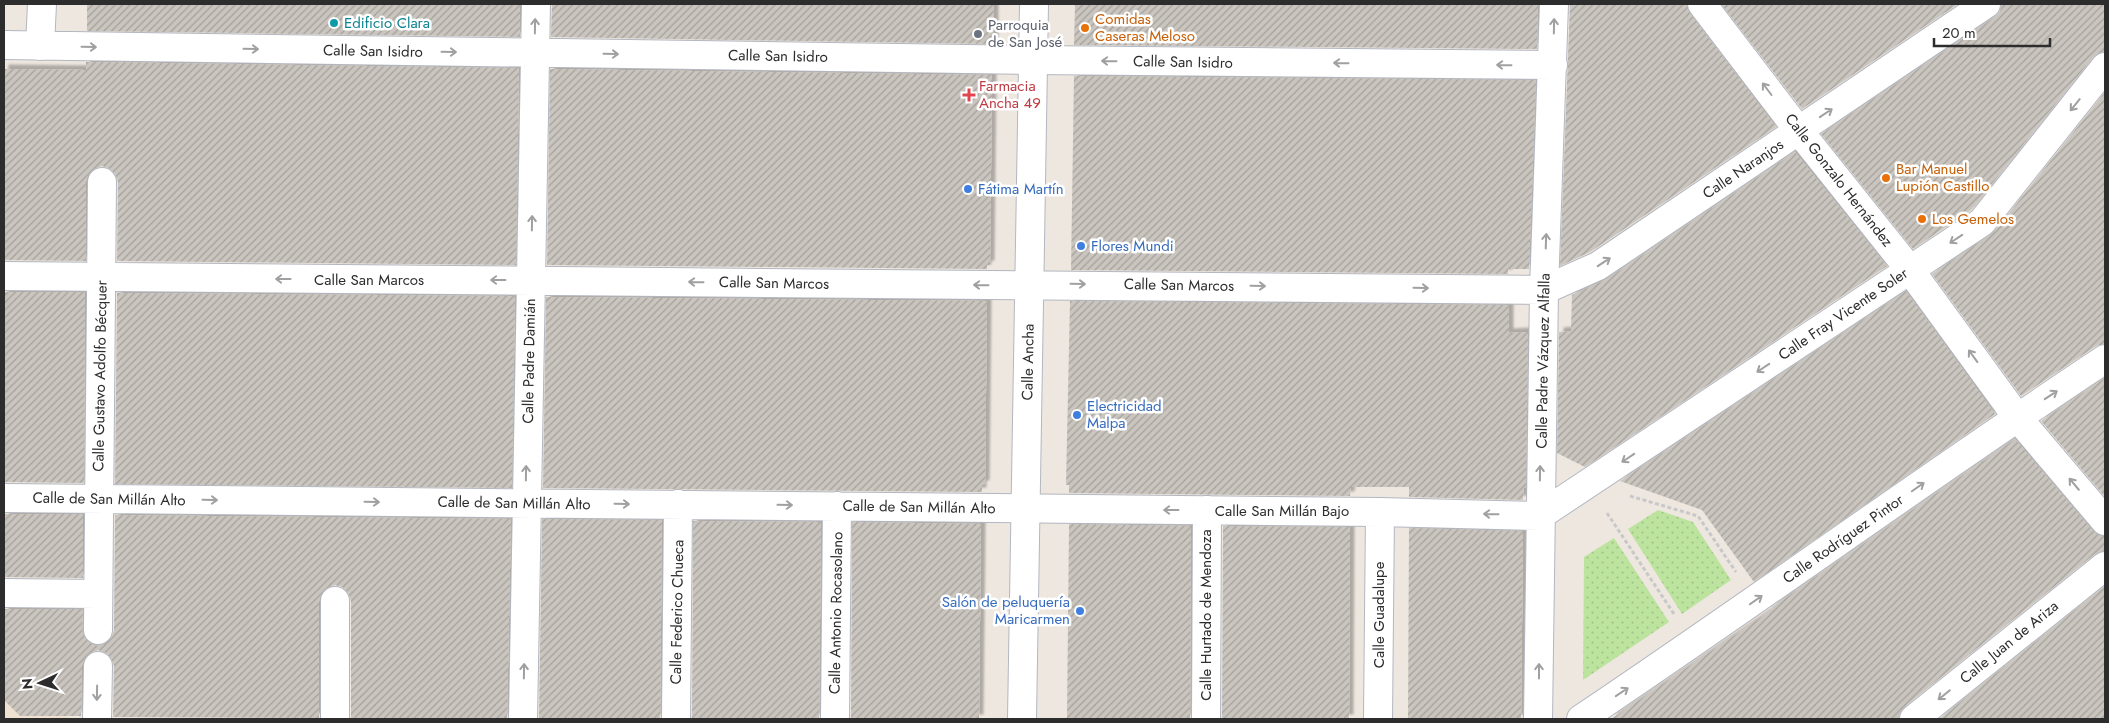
<svg xmlns="http://www.w3.org/2000/svg" width="2109" height="723" viewBox="0 0 2109 723" font-family="Jost,sans-serif">
  <style>
    .education { fill: #efe2d0 }
    .grass { fill: url(#grass-dots) }
    .building { fill: url(#building-hatch); filter: url(#shadow) }
    .lines { fill: none; stroke-linecap: round; stroke-linejoin: round }
    .minor-casing { stroke: #b3b7c0; stroke-width: 30 }
    .secondary-casing { stroke: #b3b7c0; stroke-width: 30 }
    .path { stroke: #c8c8c8; stroke-width: 3; stroke-dasharray: 4 2.5; stroke-linecap: butt }
    .minor { stroke: #fff; stroke-width: 28 }
    .secondary { stroke: #fff; stroke-width: 28 }
    .oneway { stroke: #a0a0a0 }
    .culture-dot { fill: #0f9aa8; stroke: #fff; stroke-width: 2 }
    .food-dot { fill: #e8710a; stroke: #fff; stroke-width: 2 }
    .worship-dot { fill: #6b7280; stroke: #fff; stroke-width: 2 }
    .health-dot { fill: #e0444e; stroke: #fff; stroke-width: 2 }
    .shop-dot { fill: #3f7fe0; stroke: #fff; stroke-width: 2 }
    .labels { text-anchor: middle; dominant-baseline: central; stroke-width: 5; stroke-linejoin: round; paint-order: stroke }
    .food-label { font-size: 15px; fill: #c56008; stroke: #fff; text-anchor: start }
    .culture-label { font-size: 15px; fill: #0d838f; stroke: #fff; text-anchor: start }
    .worship-label { font-size: 15px; fill: #5b616d; stroke: #fff; text-anchor: start }
    .street-label { font-size: 15px; fill: #2d2d2d; stroke: #fff }
    .health-label { font-size: 15px; fill: #be3a42; stroke: #fff; text-anchor: start }
    .shop-label { font-size: 15px; fill: #366cbe; stroke: #fff; text-anchor: start }
  </style>
  <defs>
    <pattern id="grass-dots" width="8" height="8" patternUnits="userSpaceOnUse" patternTransform="scale(1.25)"><rect width="8" height="8" fill="#bce49e"/><path d="M2 2h.1M6 6h.1" fill="none" stroke="#a2c488" stroke-width="1.8" stroke-linecap="round"/></pattern>
    <pattern id="building-hatch" width="6" height="6" patternUnits="userSpaceOnUse" patternTransform="scale(1.25)"><rect width="6" height="6" fill="#cac5be"/><path d="M-1 1l2-2M0 6l6-6M5 7l2-2" fill="none" stroke="#a4a09b"/></pattern>
    <filter id="shadow"><feDropShadow dx="4.5" dy="-4.5" stdDeviation="1" flood-color="#0004"/></filter>
  </defs>
  <rect width="100%" height="100%" fill="#eee7e0"/>
  <!-- education -->
  <path class="education" d="M4,658H5L69,719H4Z"/>
  <!-- grass -->
  <path class="grass" d="M1658,510L1693,522L1731,580L1682,614L1628,529Z
    M1614,538L1669,622L1583,680L1584,557Z"/>
  <!-- building -->
  <path class="building" d="M87,4H520V37L87,31Z
    M552,4H994V41H992V44L551,37Z
    M1075,4H1538L1537,49L1074,45Z
    M1570,4H1687L1690,13L1776,127L1590,252L1560,266Z
    M1721,4H1958L1802,109Z
    M2001,4H2105V52L2099,53L2093,57L1971,210L1913,249L1821,134L1995,17L2000,11Z
    M86,62L519,68L516,265L117,261L118,182L115,174L110,169L102,166L94,169L88,175L86,181V261L4,260V69L86,70Z
    M550,69L992,75L990,265H987V269L547,265Z
    M1074,76L1536,80L1529,269H1508V274L1071,270Z
    M2105,92V344L2096,346L2021,396L1932,274L1994,232Z
    M1795,152L1887,266L1585,467L1557,453L1559,332L1571,331L1572,295L1607,279Z
    M1906,291L1995,414L1754,582L1702,510L1620,481Z
    M4,292H85L84,483L5,482Z
    M117,293L515,296L512,488L115,484Z
    M546,297L987,301L985,485H982V492L543,488Z
    M1070,301L1509,305V333L1528,332L1526,488H1524L1523,500L1409,497V487H1351L1350,496L1069,493V485H1066Z
    M2105,378V497L2041,421Z
    M2015,439L2093,531L2099,535L2105,536V551L2095,554L1904,707L1900,713L1899,719H1611L1773,609L1772,607Z
    M5,514H83V578L4,577Z
    M115,515L511,519L507,719L351,718V601L348,593L342,587L335,585L327,588L321,594L319,601V718L113,717L114,666L111,658L106,653L98,650L90,653L85,658L82,665L81,716H20L4,700V609H83L82,630L85,638L91,644L97,646L106,643L112,637L114,630Z
    M542,519L662,520L660,719H539Z
    M693,521L821,522L819,719H692Z
    M852,522L981,524L979,719H851Z
    M1069,524L1191,526L1190,719H1067Z
    M1223,526L1350,527L1349,719H1222Z
    M1409,528L1523,531L1521,719H1408Z
    M2105,586V719H1939Z"/>
  <g class="lines">
    <defs>
      <path id="minor" d="M1702,4L1799,131L1910,270L2017,417L2105,521
        M4,45L1033,60L1553,65
        M40,46L42,4
        M4,276L1544,290L1598,266L1986,4
        M4,498L1380,512L1539,516L1982,222L2105,67
        M4,593L98,594
        M98,630L102,182
        M97,719L98,666
        M335,719V601
        M523,719L536,4
        M676,719L678,504
        M835,719L837,506
        M1206,719L1207,510
        M1378,719L1380,512
        M1538,719L1544,290L1554,4
        M1581,719C1757,601 1928,476 2105,359
        M1914,719L2105,566"/>
      <path id="secondary" d="M1022,719L1034,4"/>
    </defs>
    <!-- minor casing -->
    <use href="#minor" class="minor-casing"/>
    <!-- secondary casing -->
    <use href="#secondary" class="secondary-casing"/>
    <!-- path -->
    <path class="path" d="M1630,496L1698,516L1736,572
      M1607,513L1674,614
      M4,678L9,683"/>
    <!-- minor -->
    <use href="#minor" class="minor"/>
    <!-- secondary -->
    <use href="#secondary" class="secondary"/>
  </g>
  <!-- one-way arrows -->
  <defs><path id="oneway-shaft" d="M-6 0H5M1.5-3L5.5 0L1.5 3" fill="none" stroke-width="1.6" stroke-linecap="round" stroke-linejoin="round" transform="scale(1.25)"/></defs>
  <g class="oneway">
    <use href="#oneway-shaft" transform="translate(535 26) rotate(-89)"/>
    <use href="#oneway-shaft" transform="translate(1554 26) rotate(-89)"/>
    <use href="#oneway-shaft" transform="translate(89 47) rotate(1)"/>
    <use href="#oneway-shaft" transform="translate(251 49) rotate(1)"/>
    <use href="#oneway-shaft" transform="translate(449 52) rotate(1)"/>
    <use href="#oneway-shaft" transform="translate(611 54) rotate(1)"/>
    <use href="#oneway-shaft" transform="translate(1109 61) rotate(-179)"/>
    <use href="#oneway-shaft" transform="translate(1341 63) rotate(-179)"/>
    <use href="#oneway-shaft" transform="translate(1504 65) rotate(-179)"/>
    <use href="#oneway-shaft" transform="translate(1767 89) rotate(-127)"/>
    <use href="#oneway-shaft" transform="translate(2075 105) rotate(129)"/>
    <use href="#oneway-shaft" transform="translate(1826 113) rotate(-34)"/>
    <use href="#oneway-shaft" transform="translate(532 223) rotate(-89)"/>
    <use href="#oneway-shaft" transform="translate(1956 239) rotate(146)"/>
    <use href="#oneway-shaft" transform="translate(1546 241) rotate(-88)"/>
    <use href="#oneway-shaft" transform="translate(1604 262) rotate(-33)"/>
    <use href="#oneway-shaft" transform="translate(283 279) rotate(-180)"/>
    <use href="#oneway-shaft" transform="translate(498 280) rotate(-180)"/>
    <use href="#oneway-shaft" transform="translate(696 282) rotate(-179)"/>
    <use href="#oneway-shaft" transform="translate(1078 284) rotate(1)"/>
    <use href="#oneway-shaft" transform="translate(981 285) rotate(-179)"/>
    <use href="#oneway-shaft" transform="translate(1258 286) rotate(1)"/>
    <use href="#oneway-shaft" transform="translate(1421 288) rotate(1)"/>
    <use href="#oneway-shaft" transform="translate(1973 356) rotate(-126)"/>
    <use href="#oneway-shaft" transform="translate(1763 368) rotate(146)"/>
    <use href="#oneway-shaft" transform="translate(2051 395) rotate(-33)"/>
    <use href="#oneway-shaft" transform="translate(1628 458) rotate(146)"/>
    <use href="#oneway-shaft" transform="translate(526 473) rotate(-89)"/>
    <use href="#oneway-shaft" transform="translate(1540 473) rotate(-89)"/>
    <use href="#oneway-shaft" transform="translate(2074 484) rotate(-130)"/>
    <use href="#oneway-shaft" transform="translate(1918 487) rotate(-35)"/>
    <use href="#oneway-shaft" transform="translate(210 500) rotate(1)"/>
    <use href="#oneway-shaft" transform="translate(372 502) rotate(1)"/>
    <use href="#oneway-shaft" transform="translate(622 504) rotate(1)"/>
    <use href="#oneway-shaft" transform="translate(785 505) rotate(1)"/>
    <use href="#oneway-shaft" transform="translate(1171 510) rotate(-180)"/>
    <use href="#oneway-shaft" transform="translate(1491 514) rotate(-179)"/>
    <use href="#oneway-shaft" transform="translate(1756 600) rotate(-35)"/>
    <use href="#oneway-shaft" transform="translate(524 671) rotate(-89)"/>
    <use href="#oneway-shaft" transform="translate(1539 671) rotate(-90)"/>
    <use href="#oneway-shaft" transform="translate(1622 692) rotate(-34)"/>
    <use href="#oneway-shaft" transform="translate(97 693) rotate(91)"/>
    <use href="#oneway-shaft" transform="translate(1944 695) rotate(141)"/>
  </g>
  <!-- markers -->
  <circle class="culture-dot" cx="334" cy="23" r="5"/>
  <g class="food-dot">
    <circle cx="1085" cy="28" r="5"/>
    <circle cx="1886" cy="178" r="5"/>
    <circle cx="1922" cy="219" r="5"/>
  </g>
  <circle class="worship-dot" cx="978" cy="34" r="5"/>
  <path class="health-dot" d="M966.5 87.5h5v5h5v5h-5v5h-5v-5h-5v-5h5z"/>
  <g class="shop-dot">
    <circle cx="968" cy="189" r="5"/>
    <circle cx="1081" cy="246" r="5"/>
    <circle cx="1077" cy="415" r="5"/>
    <circle cx="1080" cy="611" r="5"/>
  </g>
  <g class="labels">
    <!-- food labels -->
    <g class="food-label">
      <text x="1095" y="19">Comidas<tspan x="1095" dy="17">Caseras Meloso</tspan></text>
      <text x="1896" y="169">Bar Manuel<tspan x="1896" dy="17">Lupión Castillo</tspan></text>
      <text x="1932" y="219">Los Gemelos</text>
    </g>
    <!-- culture labels -->
    <g class="culture-label">
      <text x="344" y="23">Edificio Clara</text>
    </g>
    <!-- worship labels -->
    <g class="worship-label">
      <text x="988" y="25">Parroquia<tspan x="988" dy="17">de San José</tspan></text>
    </g>
    <!-- street labels -->
    <g class="street-label">
      <text transform="translate(373 51) rotate(1)">Calle San Isidro</text>
      <text transform="translate(778 56) rotate(1)">Calle San Isidro</text>
      <text transform="translate(1183 62) rotate(1)">Calle San Isidro</text>
      <text transform="translate(1743 169) rotate(-34)">Calle Naranjos</text>
      <text transform="translate(1839 180) rotate(52)">Calle Gonzalo Hernández</text>
      <text x="369" y="280">Calle San Marcos</text>
      <text transform="translate(774 283) rotate(1)">Calle San Marcos</text>
      <text transform="translate(1179 285) rotate(1)">Calle San Marcos</text>
      <text transform="translate(1843 314) rotate(-34)">Calle Fray Vicente Soler</text>
      <text transform="translate(529 361) rotate(-89)">Calle Padre Damián</text>
      <text transform="translate(1543 361) rotate(-89)">Calle Padre Vázquez Alfalla</text>
      <text transform="translate(1028 362) rotate(-89)">Calle Ancha</text>
      <text transform="translate(100 376) rotate(-89)">Calle Gustavo Adolfo Bécquer</text>
      <text transform="translate(109 499) rotate(1)">Calle de San Millán Alto</text>
      <text transform="translate(514 503) rotate(1)">Calle de San Millán Alto</text>
      <text transform="translate(919 507) rotate(1)">Calle de San Millán Alto</text>
      <text x="1282" y="511">Calle San Millán Bajo</text>
      <text transform="translate(1843 539) rotate(-35)">Calle Rodríguez Pintor</text>
      <text transform="translate(677 612) rotate(-89)">Calle Federico Chueca</text>
      <text transform="translate(836 613) rotate(-89)">Calle Antonio Rocasolano</text>
      <text transform="translate(1206 615) rotate(-90)">Calle Hurtado de Mendoza</text>
      <text transform="translate(1379 615) rotate(-90)">Calle Guadalupe</text>
      <text transform="translate(2009 642) rotate(-39)">Calle Juan de Ariza</text>
    </g>
    <!-- health labels -->
    <g class="health-label">
      <text x="979" y="86">Farmacia<tspan x="979" dy="17">Ancha 49</tspan></text>
    </g>
    <!-- shop labels -->
    <g class="shop-label">
      <text x="978" y="189">Fátima Martín</text>
      <text x="1091" y="246">Flores Mundi</text>
      <text x="1087" y="406">Electricidad<tspan x="1087" dy="17">Malpa</tspan></text>
      <text x="1070" y="602" text-anchor="end">Salón de peluquería<tspan x="1070" dy="17">Maricarmen</tspan></text>
    </g>
  </g>
  <!-- border -->
  <rect width="2109" height="723" fill="none" stroke="#2d2d2d" stroke-width="10"/>
  <!-- north arrow -->
  <g transform="translate(40 683) rotate(266)" stroke="#ffffff" stroke-width="4" paint-order="stroke">
  <path d="M0-4L9 19L0 12L-9 19Z" fill="#2d2d2d"/>
  <text y="-8" font-size="14" font-weight="bold" text-anchor="middle" fill="#2d2d2d">N</text>
  </g>
  <!-- scale -->
  <path d="M1934 38v8h116v-8" fill="none" stroke="#2d2d2d" stroke-width="2.5"/>
  <text x="1942" y="38" font-size="15" fill="#2d2d2d" stroke="#ffffff" stroke-width="4" paint-order="stroke">20 m</text>
</svg>
